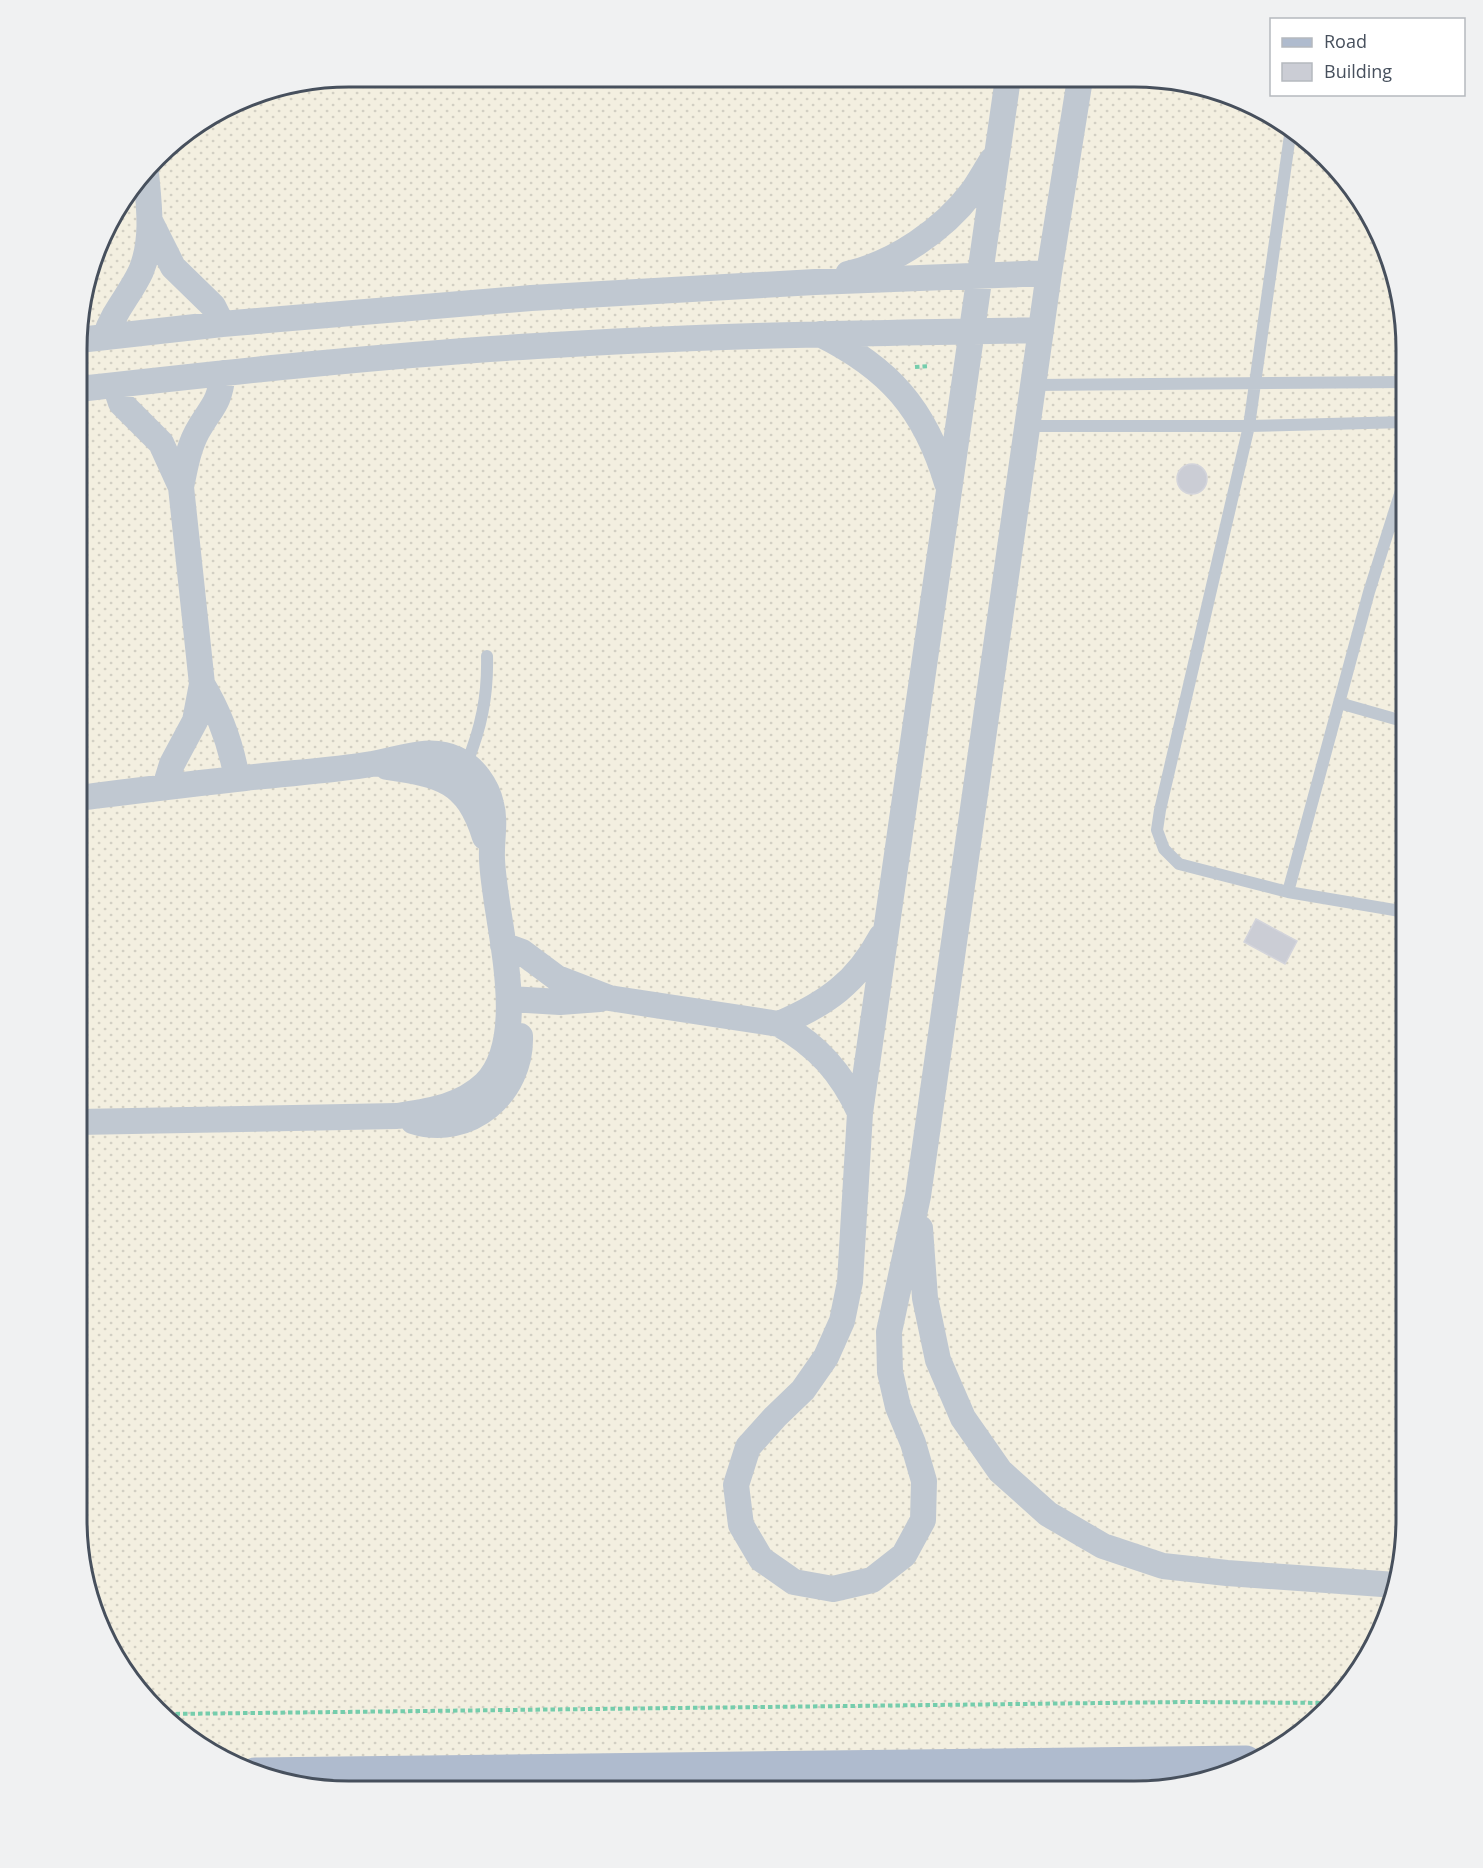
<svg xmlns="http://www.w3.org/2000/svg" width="1483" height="1868" viewBox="0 0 1483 1868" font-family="'Open Sans',sans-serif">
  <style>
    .sand { fill: url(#sand-dots) }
    .building { fill: #cbcdd5; stroke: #d3d4db; stroke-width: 1.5 }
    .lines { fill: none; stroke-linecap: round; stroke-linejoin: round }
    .path { stroke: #75cdac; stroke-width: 4; stroke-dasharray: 4.5 3; stroke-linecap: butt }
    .service { stroke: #c0c8d1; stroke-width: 12 }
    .minor { stroke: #c0c8d1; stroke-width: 26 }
    .primary { stroke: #afbbce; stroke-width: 33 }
    .rim { fill: none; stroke: #47505d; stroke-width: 3 }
  </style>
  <defs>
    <pattern id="sand-dots" width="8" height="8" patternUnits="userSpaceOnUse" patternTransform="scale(1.5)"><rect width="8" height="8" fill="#f3efe0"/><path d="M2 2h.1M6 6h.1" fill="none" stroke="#d2cfc3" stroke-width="1.8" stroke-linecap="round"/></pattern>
  </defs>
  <rect width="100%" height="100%" fill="#f2efef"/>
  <!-- sand -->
  <path class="sand" d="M349,77L1170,79L1286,123L1370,213L1397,279L1406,348V1537L1392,1606L1361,1670L1270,1755L1152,1791H331L262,1777L198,1746L113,1655L86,1590L77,1520L79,313L113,213L170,144L261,91Z"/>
  <!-- building -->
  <path class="building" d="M1177 479a15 15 0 1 1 30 0a15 15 0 1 1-30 0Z
    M1256,919L1297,941L1285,964L1244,942Z"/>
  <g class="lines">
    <!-- path -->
    <path class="path" d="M915,367L930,366
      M168,1714L1188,1702L1326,1703"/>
    <!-- service -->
    <path class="service" d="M1291,128L1249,426L1160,810L1157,830L1164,849L1179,864L1288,892L1406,912
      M1033,385L1406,382
      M1027,426H1249L1406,422
      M1339,703L1406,722
      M466,765C481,729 488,696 487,656
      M1288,892L1369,592L1406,475
      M1401,911L1406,894"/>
    <!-- minor -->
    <path class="minor" d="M1008,78L860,1113L850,1282L842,1321L826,1357L803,1390L775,1417L748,1447L736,1485L741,1525L761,1559L794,1582L833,1589L872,1580L904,1555L923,1520L924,1481L913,1443L898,1407L890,1372L889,1332L918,1196L1049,273L1080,79
      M150,221L173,267L213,306L222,324
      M848,274C895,263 943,230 972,192C979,182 985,171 992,160
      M820,334C889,368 925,409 947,483
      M105,337C114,310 130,295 141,271C154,240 149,205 146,173
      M79,340L222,324L531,298L815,282L1049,273
      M115,385L121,403L161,443L181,487L202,684L195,721L172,764L165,787
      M79,389C231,372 384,355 537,346C705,335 873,333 1041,330
      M181,487C185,468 188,449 197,432C211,406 219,407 223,373
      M202,684C220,714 231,744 237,779
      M387,767C442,775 467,780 485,837
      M503,945L522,952L557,978L609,998L779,1024C817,1045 842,1073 860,1113
      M510,999L560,1002L600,999
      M779,1024C826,1004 857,982 881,937
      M413,1121C469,1139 522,1093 520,1036
      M77,1122L397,1116C429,1111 461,1107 485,1084C533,1036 494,919 492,859C491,840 496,822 491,804C487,786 474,767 456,759C429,746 399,760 372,764C330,771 287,773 245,778C189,784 134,791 78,798
      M920,1228L925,1298L938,1360L963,1418L1000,1471L1048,1514L1103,1546L1163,1566L1227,1573L1396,1585"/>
    <!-- primary -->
    <path class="primary" d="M255,1774L1246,1762"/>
  </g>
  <!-- crop -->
  <path d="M0 0H1483V1868H0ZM349 87H1134A262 262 0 0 1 1396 349V1519A262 262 0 0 1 1134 1781H349A262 262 0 0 1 87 1519V349A262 262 0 0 1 349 87Z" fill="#f0f1f2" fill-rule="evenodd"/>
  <path class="rim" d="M349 87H1134A262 262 0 0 1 1396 349V1519A262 262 0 0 1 1134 1781H349A262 262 0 0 1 87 1519V349A262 262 0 0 1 349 87Z"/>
  <!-- legend -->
  <rect x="1270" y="18" width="195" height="78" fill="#ffffff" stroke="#b5b9be" stroke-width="1.5"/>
  <rect x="1282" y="38" width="30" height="9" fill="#afbbce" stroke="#b5b9be" stroke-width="1.5"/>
  <text x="1324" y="48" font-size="18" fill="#47505d">Road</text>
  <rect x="1282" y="63" width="30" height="18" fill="#cbcdd5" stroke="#b5b9be" stroke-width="1.5"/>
  <text x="1324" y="78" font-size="18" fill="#47505d">Building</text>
</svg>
